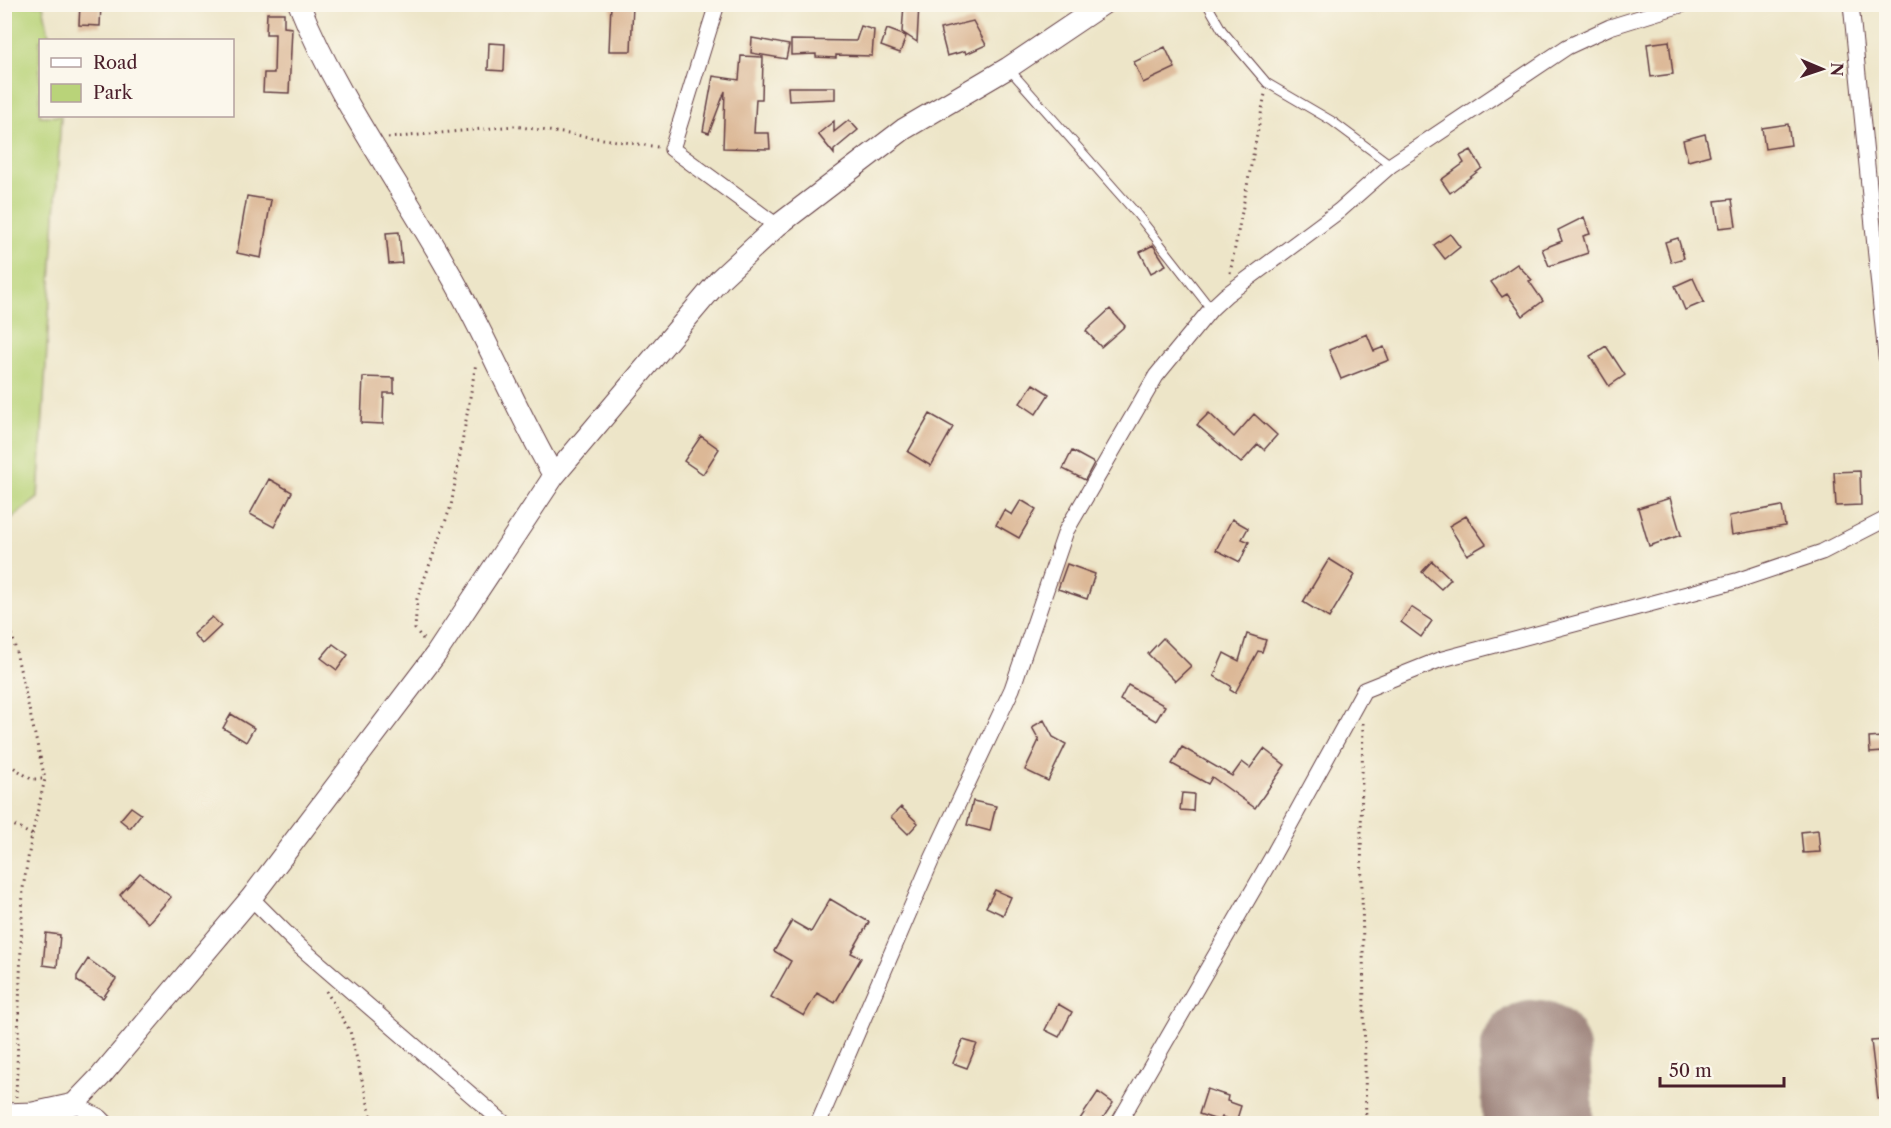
<svg xmlns="http://www.w3.org/2000/svg" width="1891" height="1128" viewBox="0 0 1891 1128" font-family="'Libre Caslon Text',serif">
  <style>
    .green { fill: #b9d379; stroke: #827952; stroke-width: 1.5 }
    .lines { fill: none; stroke-linecap: round; stroke-linejoin: round }
    .runway { stroke: #9c827a; stroke-width: 111 }
    .building { fill: #dcb896 }
    .lane-casing { stroke: #623d43; stroke-width: 10 }
    .street-casing { stroke: #623d43; stroke-width: 17 }
    .secondary-casing { stroke: #623d43; stroke-width: 23 }
    .path { stroke: #623d43; stroke-width: 3; stroke-dasharray: 1.5 4.5; stroke-linecap: butt }
    .lane { stroke: #fff; stroke-width: 8 }
    .street { stroke: #fff; stroke-width: 15 }
    .secondary { stroke: #fff; stroke-width: 21 }
  </style>
  <rect width="100%" height="100%" fill="#fbf7ec"/>
  <filter id="ink" filterUnits="userSpaceOnUse"><feTurbulence type="fractalNoise" baseFrequency=".0167" numOctaves="2"/><feDisplacementMap in="SourceGraphic" scale="12" xChannelSelector="R" yChannelSelector="G"/><feConvolveMatrix kernelMatrix="1 2 1 2 8 2 1 2 1" color-interpolation-filters="sRGB"/></filter>
  <filter id="wash" filterUnits="userSpaceOnUse"><feTurbulence type="fractalNoise" baseFrequency=".008" numOctaves="4" result="noise"/><feDisplacementMap in="SourceGraphic" scale="24" xChannelSelector="R" yChannelSelector="G"/><feGaussianBlur stdDeviation="1.35" result="paint"/><feColorMatrix in="noise" values="0 0 0 0 0 0 0 0 0 0 0 0 0 0 0 0 0 1.4 0 .05"/><feComposite in="paint" operator="in"/></filter>
  <g filter="url(#wash)">
    <rect width="100%" height="100%" fill="#ede5c8"/>
    <!-- green -->
    <path class="green" d="M5,4L43,5L50,40H40V116H61L38,498L5,523Z"/>
    <g class="lines">
      <!-- runway -->
      <path class="runway" d="M1535,1055L1538,1124"/>
    </g>
    <g id="blocks">
      <!-- building -->
      <path class="building" d="M80,4H101L100,26L79,25Z
        M611,4H633L631,51H609Z
        M904,4H919L917,42L902,32Z
        M267,13H284V27L292,28L289,93L263,92L264,73H274L275,34H266Z
        M973,21L986,45L966,54L965,51L947,56L940,29Z
        M861,26L874,30L872,56L836,55V58L816,57V54L791,55V40L856,41Z
        M887,29L906,36L900,53L881,46Z
        M752,38L789,45L786,59L751,53Z
        M1669,41L1673,74L1651,77L1647,44Z
        M489,43L505,44L504,71L488,70Z
        M1165,47L1175,68L1143,83L1134,62Z
        M741,56L763,57L762,99H756L754,133H769L770,149L723,148L725,91L709,133L703,131L713,76L739,80Z
        M788,87H835V99L789,101Z
        M849,120L858,130L834,150V154L818,134L834,121V132Z
        M1788,124L1791,145L1765,149L1762,128Z
        M1705,134L1710,155L1688,161L1683,140Z
        M1471,150L1482,168L1450,193L1441,180L1464,163L1460,156Z
        M247,196L271,200L261,258L237,253Z
        M1732,199L1736,226L1719,228L1715,201Z
        M1584,217L1590,234L1583,236L1588,253L1549,266L1542,249L1562,241L1558,230Z
        M399,232L402,263L389,264L386,233Z
        M1450,234L1460,247L1445,259L1434,245Z
        M1678,238L1684,258L1671,262L1665,242Z
        M1153,245L1166,265L1151,273L1140,252Z
        M1517,264L1532,280L1529,281L1543,301L1523,316L1507,294L1502,297L1491,282Z
        M1693,278L1704,302L1685,310L1675,286Z
        M1110,309L1125,326L1101,347L1086,331Z
        M1367,334L1374,351L1384,347L1389,360L1341,379L1329,350Z
        M1606,346L1625,375L1609,386L1590,356Z
        M363,377L394,378V393H384L383,424L361,423Z
        M1033,384L1049,394L1036,414L1020,403Z
        M1209,413L1234,437L1254,414L1277,435L1264,450L1258,444L1241,463L1197,425Z
        M930,414L953,427L931,466L908,452Z
        M701,436L719,449L703,474L684,461Z
        M1072,451L1094,463L1085,480L1063,469Z
        M1860,471L1861,505L1836,506L1834,472Z
        M269,479L292,492L274,527L250,514Z
        M1670,498L1681,535L1649,546L1638,508Z
        M1021,500L1036,509L1019,538L996,525L1004,510L1012,515Z
        M1782,506L1785,526L1732,535L1729,516Z
        M1466,516L1486,544L1467,555L1449,526Z
        M1232,519L1248,528L1242,539L1249,542L1240,562L1216,550Z
        M1329,559L1355,575L1329,618L1303,602Z
        M1432,561L1451,579L1441,589L1422,572Z
        M1067,564L1095,574L1087,599L1058,589Z
        M1411,607L1432,621L1421,637L1401,622Z
        M212,617L221,626L202,644L193,634Z
        M1247,634L1266,640L1262,652L1258,651L1235,693L1230,690L1231,686L1214,676L1224,653L1239,661Z
        M1163,638L1191,666L1175,681L1148,654Z
        M333,644L348,655L337,670L321,658Z
        M1128,685L1165,706L1156,721L1120,700Z
        M231,714L254,728L246,742L223,728Z
        M1044,720L1053,737L1066,744L1048,781L1025,770L1039,740L1032,727Z
        M1882,737L1883,752L1870,753L1869,738Z
        M1182,747L1232,776L1242,762L1250,768L1264,749L1285,765L1255,808L1212,777L1208,784L1172,764Z
        M1182,793L1194,794L1193,811L1180,810Z
        M973,801L996,806L990,831L967,825Z
        M131,807L141,814L130,828L120,820Z
        M901,807L918,823L908,834L891,817Z
        M1818,830L1820,852L1803,853L1801,832Z
        M140,873L171,897L148,923L120,895Z
        M995,890L1011,897L1003,915L986,907Z
        M830,899L869,922L851,953L861,958L835,1003L817,993L804,1016L771,997L791,961L774,951L792,921L811,932Z
        M46,933L60,935L57,967L43,965Z
        M88,959L116,979L103,998L77,981V976Z
        M1058,1004L1072,1012L1059,1037L1045,1030Z
        M963,1040L977,1044L967,1068L953,1063Z
        M1885,1040L1887,1098L1878,1099L1871,1041Z
        M1207,1089L1228,1096L1227,1101L1241,1106L1236,1122L1222,1117L1220,1121L1199,1114Z
        M1098,1092L1113,1103L1099,1124H1087L1080,1119Z"/>
    </g>
  </g>
  <g filter="url(#ink)">
    <use href="#blocks" fill-opacity="0" stroke="#623d43" stroke-width="1.5"/>
    <g class="lines">
      <defs>
        <path id="lane" d="M1207,4L1222,30L1267,83L1332,121L1391,165
          M1009,69L1136,213L1211,309"/>
        <path id="street" d="M717,4L672,149L777,226
          M1851,4L1886,357
          M251,898L299,946L505,1124
          M74,1104L100,1117L107,1124
          M818,1124L932,859L1012,689L1066,531L1156,376L1211,309L1226,295L1339,211L1391,165L1567,47L1610,27L1684,4
          M1118,1124L1271,859L1364,690L1439,660L1736,581L1822,552L1886,519"/>
        <path id="secondary" d="M299,4C337,99 399,182 448,270C487,337 515,409 554,476
          M4,1114L33,1113L74,1104L100,1077L251,898L436,654L554,476L720,279L777,226L904,129L1008,68L1103,4"/>
      </defs>
      <!-- lane casing -->
      <use href="#lane" class="lane-casing"/>
      <!-- street casing -->
      <use href="#street" class="street-casing"/>
      <!-- secondary casing -->
      <use href="#secondary" class="secondary-casing"/>
      <!-- path -->
      <path class="path" d="M388,138L514,126L658,147
        M1230,273L1265,94
        M4,599L45,779L32,835L23,888L16,1097
        M423,639L415,629L417,599L451,506L476,363
        M1363,723L1361,832L1366,1124
        M4,761L31,779H44
        M4,820L32,835
        M326,991L350,1031L373,1124"/>
      <!-- lane -->
      <use href="#lane" class="lane"/>
      <!-- street -->
      <use href="#street" class="street"/>
      <!-- secondary -->
      <use href="#secondary" class="secondary"/>
    </g>
  </g>
  <!-- margin -->
  <rect width="1891" height="1128" fill="none" stroke="#fbf7ec" stroke-width="24"/>
  <!-- legend -->
  <rect x="39" y="39" width="195" height="78" fill="#fbf7ec" stroke="#b4a19f" stroke-width="1.5"/>
  <rect x="51" y="58" width="30" height="9" fill="#ffffff" stroke="#b4a19f" stroke-width="1.5"/>
  <text x="93" y="69" font-size="18" fill="#4a1f2b">Road</text>
  <rect x="51" y="84" width="30" height="18" fill="#b9d379" stroke="#b4a19f" stroke-width="1.5"/>
  <text x="93" y="99" font-size="18" fill="#4a1f2b">Park</text>
  <!-- north arrow -->
  <g transform="translate(1822 69) rotate(92)" stroke="#fbf7ec" stroke-width="4.5" paint-order="stroke">
  <path d="M0-4.5L10 22L0 15L-10 22Z" fill="#4a1f2b"/>
  <text y="-9" font-size="16" font-weight="bold" text-anchor="middle" fill="#4a1f2b">N</text>
  </g>
  <!-- scale -->
  <path d="M1660 1077v9h124v-9" fill="none" stroke="#4a1f2b" stroke-width="3"/>
  <text x="1669" y="1077" font-size="18" fill="#4a1f2b" stroke="#fbf7ec" stroke-width="4.5" paint-order="stroke">50 m</text>
</svg>
